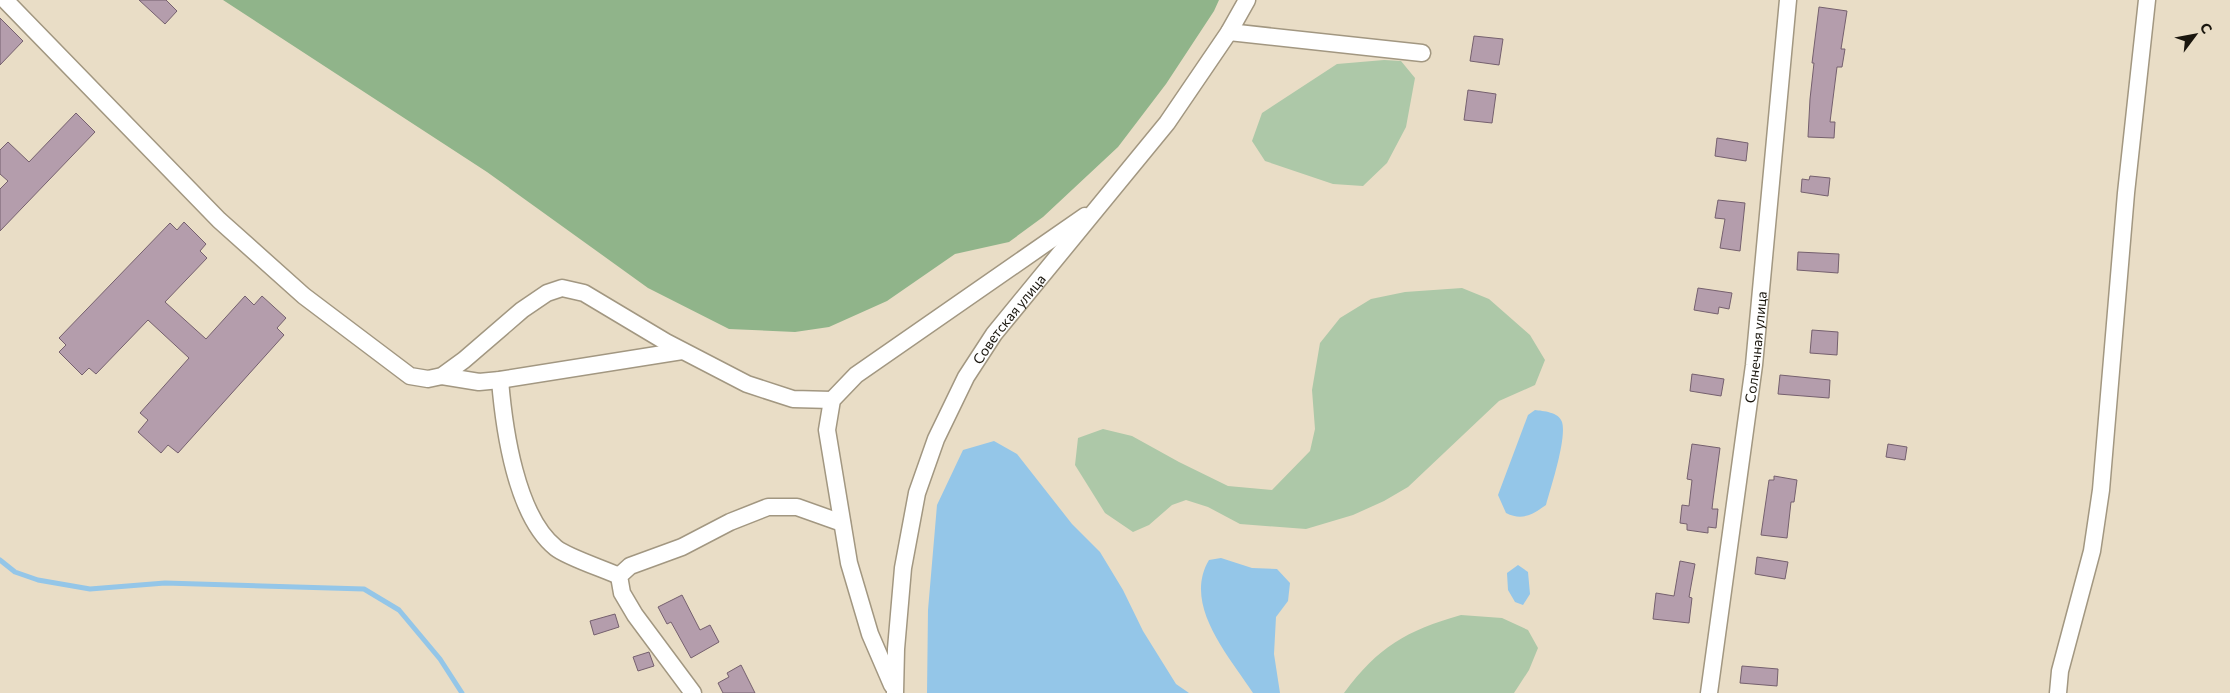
<svg xmlns="http://www.w3.org/2000/svg" width="2230" height="693" viewBox="0 0 2230 693" font-family="Commissioner,sans-serif">
  <style>
    .green { fill: #adc8a8 }
    .forest { fill: #90b48a }
    .water { fill: #94c6e8 }
    .lines { fill: none; stroke-linecap: round; stroke-linejoin: round }
    .stream { stroke: #94c6e8; stroke-width: 5 }
    .building { fill: #b49dac; stroke: #75606e }
    .minor-casing { stroke: #a29781; stroke-width: 19 }
    .minor { stroke: #fff; stroke-width: 16 }
    .labels { text-anchor: middle; dominant-baseline: central; stroke-width: 5; stroke-linejoin: round; paint-order: stroke }
    .street-label { font-size: 14px; fill: #1a160e; stroke: #e9ddc6 }
  </style>
  <rect width="100%" height="100%" fill="#e9ddc6"/>
  <!-- green -->
  <path class="green" d="M1384,60L1401,61L1415,78L1406,127L1387,163L1363,186L1333,184L1265,161L1252,141L1262,113L1337,64Z
    M1462,288L1489,299L1530,335L1545,360L1535,385L1499,401L1408,487L1384,501L1353,515L1306,529L1240,524L1208,507L1186,500L1172,505L1149,525L1133,532L1105,513L1075,465L1078,438L1103,429L1132,436L1179,462L1228,486L1272,490L1310,451L1315,429L1312,390L1320,343L1340,318L1371,299L1405,292Z
    M1461,615L1502,618L1528,630L1538,648L1529,670L1514,693H1344C1379,646 1406,631 1461,615Z"/>
  <!-- forest -->
  <path class="forest" d="M223,0H1219L1214,11L1166,84L1118,147L1043,217L1009,242L955,254L887,301L829,327L795,332L729,329L648,288L487,172Z"/>
  <!-- water -->
  <path class="water" d="M1535,410C1543,411 1559,412 1562,422C1567,438 1551,487 1546,505C1532,515 1522,521 1506,513L1498,495L1528,415Z
    M994,441L1017,454L1072,524L1100,552L1123,590L1143,631L1176,684L1189,693H927L928,610L937,505L963,450Z
    M1221,558L1252,568L1277,569L1290,583L1288,601L1276,617L1274,654L1280,693H1253C1230,657 1182,605 1209,560Z
    M1518,565L1528,572L1530,594L1523,605L1515,602L1508,590L1507,573Z"/>
  <g class="lines">
    <!-- stream -->
    <path class="stream" d="M0,560L15,572L38,580L90,589L165,583L364,589L399,610L440,659L462,693"/>
  </g>
  <!-- building -->
  <path class="building" d="M139,0H166L177,11L165,24Z
    M1819,7L1847,11L1841,49H1845L1842,67H1837L1830,122H1835L1834,138L1808,137L1810,99L1814,63H1812Z
    M0,18L23,41L0,65Z
    M1474,36L1503,39L1499,65L1470,61Z
    M1468,90L1496,94L1492,123L1464,120Z
    M76,113L95,132L0,231V189L8,181L0,174V150L8,142L29,162Z
    M1717,138L1748,143L1746,161L1715,156Z
    M1810,176L1830,178L1828,196L1801,192L1802,179L1809,180Z
    M1718,200L1745,203L1740,251L1720,248L1725,219L1715,218Z
    M184,222L206,244L200,251L207,258L165,302L206,339L245,296L254,305L262,296L286,318L277,328L284,335L178,453L168,445L161,453L138,432L148,420L140,413L189,358L148,320L96,374L89,368L82,375L59,352L66,345L59,338L170,223L177,230Z
    M1798,252L1839,254L1838,273L1797,270Z
    M1698,288L1732,293L1729,309L1719,307L1718,314L1694,310Z
    M1812,330L1838,332L1837,355L1810,353Z
    M1692,374L1724,379L1721,396L1690,391Z
    M1780,375L1830,380L1829,398L1778,394Z
    M1692,444L1720,448L1713,500L1712,509H1718L1716,528L1708,527V533L1687,530V524L1680,523L1682,505L1689,506L1692,480L1687,479Z
    M1888,444L1907,447L1905,460L1886,457Z
    M1774,476L1797,480L1794,502H1791L1787,538L1761,535L1769,480H1774Z
    M1757,557L1788,562L1785,579L1755,574Z
    M1680,561L1695,564L1689,597L1692,598L1689,623L1653,619L1656,593L1674,596Z
    M682,595L700,630L710,625L719,642L691,658L671,622L667,624L658,607Z
    M615,614L619,627L594,635L590,621Z
    M649,652L654,666L638,671L633,657Z
    M741,665L755,693H723L718,683L729,677L727,673Z
    M1742,666L1778,669L1777,686L1740,683Z"/>
  <g class="lines">
    <defs>
      <g id="minor">
        <path d="M5,0L219,220L304,296L410,376L428,379L442,376L464,360L522,310L547,293L562,288L584,293L666,342L747,384L793,399L832,400"/>
        <path d="M1229,32L1422,53"/>
        <path d="M442,376L479,382L500,380L682,351"/>
        <path d="M500,380C504,429 516,516 556,548C567,557 604,569 619,576"/>
        <path d="M892,685L870,634L849,563L827,430L832,400L856,375L1085,216"/>
        <path d="M693,693L635,615L622,593L619,576L630,566L682,547L730,522L768,507H797L842,523"/>
        <path id="s1" d="M895,693L896,649L903,568L917,493L936,439L966,377L994,334L1167,123L1229,32L1247,0"/>
        <path id="s2" d="M1709,693L1754,365L1788,0"/>
        <path d="M2058,693L2060,671L2092,551L2101,490L2126,193L2147,0"/>
      </g>
    </defs>
    <!-- minor casing -->
    <use href="#minor" class="minor-casing"/>
    <!-- minor -->
    <use href="#minor" class="minor"/>
  </g>
  <g class="labels">
    <!-- street labels -->
    <g class="street-label">
      <text stroke="none"><textPath href="#s1" startOffset="400">Советская улица</textPath></text>
      <text stroke="none"><textPath href="#s2" startOffset="349">Солнечная улица</textPath></text>
    </g>
  </g>
  <!-- north arrow -->
  <g transform="translate(2195 35) rotate(58)" stroke="#e9ddc6" stroke-width="4" paint-order="stroke">
  <path d="M0-4L9 19L0 12L-9 19Z" fill="#1a160e"/>
  <text y="-8" font-size="14" font-weight="bold" text-anchor="middle" fill="#1a160e">С</text>
  </g>
</svg>
